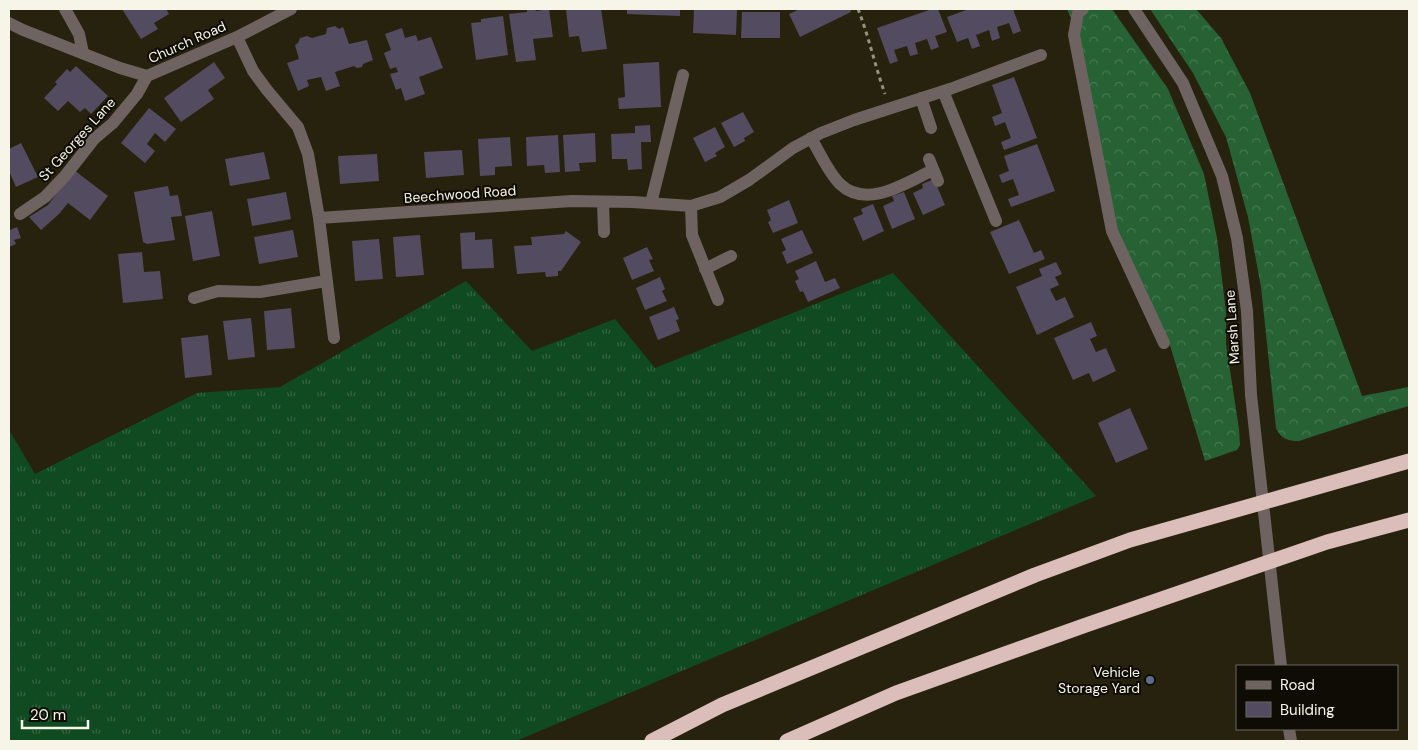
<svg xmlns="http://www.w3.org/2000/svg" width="1418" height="750" viewBox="0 0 1418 750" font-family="'DM Sans',sans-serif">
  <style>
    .grass { fill: url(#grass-tufts) }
    .forest { fill: url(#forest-crowns) }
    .building { fill: #534b5f }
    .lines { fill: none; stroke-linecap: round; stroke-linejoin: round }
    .path { stroke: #959281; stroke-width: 3; stroke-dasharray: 4 4; stroke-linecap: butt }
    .minor { stroke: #6e6361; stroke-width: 12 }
    .highway { stroke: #dbbdb9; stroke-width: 15 }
    .service-dot { fill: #5c6f8a; stroke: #0e0c04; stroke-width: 2 }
    .labels { text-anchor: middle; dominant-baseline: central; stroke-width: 4; stroke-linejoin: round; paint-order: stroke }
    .street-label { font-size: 14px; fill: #f7f5e8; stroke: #0e0c04 }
    .poi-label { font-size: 14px; fill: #f7f5e8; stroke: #0e0c04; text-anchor: end }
  </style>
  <defs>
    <pattern id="grass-tufts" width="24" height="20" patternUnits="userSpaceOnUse" patternTransform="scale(1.25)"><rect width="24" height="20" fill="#104a21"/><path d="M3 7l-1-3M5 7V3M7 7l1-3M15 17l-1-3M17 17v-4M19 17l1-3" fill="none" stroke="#346541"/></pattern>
    <pattern id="forest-crowns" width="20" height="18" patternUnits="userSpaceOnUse" patternTransform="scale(1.25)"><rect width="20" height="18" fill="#266234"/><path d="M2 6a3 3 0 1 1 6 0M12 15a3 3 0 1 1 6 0" fill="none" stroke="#467951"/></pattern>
  </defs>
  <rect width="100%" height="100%" fill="#27220e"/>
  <!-- grass -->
  <path class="grass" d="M893,273L1096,496L516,741H9V430L35,474L197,393L280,387L466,281L532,351L615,319L655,368Z"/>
  <!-- forest -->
  <path class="forest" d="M1067,9H1112L1168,89L1204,174L1217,238L1226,312V344L1239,429L1240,445L1237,450L1205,461L1169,342L1116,230L1079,37Z
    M1150,9H1196L1221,38L1250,93L1362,396L1409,387V406L1381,414L1299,441C1288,441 1281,439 1276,428L1261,287L1248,217L1226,137L1193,73Z"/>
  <!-- building -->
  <path class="building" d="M122,9H166L169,14L154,23L158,29L141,39Z
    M527,9H535L536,11L549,9L553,37L533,39L536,60L516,62L509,14L527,12Z
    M566,9H601L607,49L582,52L579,36L569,37Z
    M627,9H680V16L627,14Z
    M694,9H737L736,35L693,33Z
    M800,9H850L851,12L800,37L789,14Z
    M932,9H938L947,32L935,36L939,47L931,50L927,39L915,43L918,54L910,56L907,46L894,50L898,61L890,64L877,28Z
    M969,9H1013L1021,31L1013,34L1009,23L997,27L1000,38L992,41L989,30L976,35L980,46L972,49L968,38L957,42L947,17Z
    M742,12H780V38H741Z
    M503,16L508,55L476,60L471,23L481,22V19Z
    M335,26L339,29L343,27L349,44L367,40L373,60L363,64L362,67L357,68L354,66L335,72L340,86L326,91L321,77L307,80L309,86L298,91L287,63L299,59L295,45L298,43L300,38L307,36L312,38L326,34L327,28Z
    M402,28L405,38L416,35L418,41L431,37L443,68L419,77L425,94L405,101L401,88L396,90L390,74L398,72L396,67L390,69L384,53L391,50L385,34Z
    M214,62L225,78L208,90L214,99L181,122L164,98Z
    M659,62L661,107L619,109L618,98L625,97L623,64Z
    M76,66L108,96L91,114L85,108L80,112L68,101L58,111L44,98L57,84L55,82L67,69L70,72Z
    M1014,77L1037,138L1004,150L1001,142L1011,138L1005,122L995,126L992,117L1002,113L992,85Z
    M149,108L176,129L165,142L155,133L147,144L155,151L145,163L121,143Z
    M743,112L754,132L744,138L745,141L734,147L721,123Z
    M650,125L651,142H641L642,169L628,170L627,159H612L611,134L635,133V126Z
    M715,127L725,147L715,153L717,156L705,162L693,138Z
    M595,133L596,162L579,163L580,171L565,172L563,135Z
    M558,135L560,172L545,173L544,165L527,166L526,137Z
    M510,137L512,166L495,167V175L480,176L478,139Z
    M21,143L38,177L16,187L9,171V149Z
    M1037,144L1055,191L1011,207L1008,199L1019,195L1013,179L1002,183L999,175L1009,171L1004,156Z
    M462,150L464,175L426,178L424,152Z
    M264,152L270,179L230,186L225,159Z
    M377,154L379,181L340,184L338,156Z
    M74,170L108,196L90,220L68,203L59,214L41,230L29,217L48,205Z
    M934,179L945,205L923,215L913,193L923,188L922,184Z
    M168,186L170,196L178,195L182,216L171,217L175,240L147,244L143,242L134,192Z
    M286,192L291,219L252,226L247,199Z
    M904,192L915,219L892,229L883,206L894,201L892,196Z
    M789,200L798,223L773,233L768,222L771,220L767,210Z
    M873,204L884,231L863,241L853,218L863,214L861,209Z
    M212,211L220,256L193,261L185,216Z
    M1019,220L1034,253L1041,250L1045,259L1009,274L990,232Z
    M17,227L21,238L14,240L16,244L9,247V228L10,230Z
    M293,230L298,257L259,264L254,237Z
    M802,230L813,253L787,264L782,252L786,250L781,239Z
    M566,231L581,242L561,271H558V276L546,277L545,272L517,274L514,246L532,245L531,237L564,234Z
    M475,232V240L492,239L494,268L462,269L460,233Z
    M420,235L424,275L396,277L393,237Z
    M379,239L383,279L355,281L352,241Z
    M647,247L653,259L649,260L654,271L632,280L623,258Z
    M142,252L144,272L160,271L163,299L123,303L118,254Z
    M816,261L825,282L835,278L840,288L808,302L803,291L800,292L795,281L799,279L795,271Z
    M1056,262L1062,274L1055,277L1059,285L1050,289L1056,301L1065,297L1074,317L1037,335L1016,287L1042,276L1039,269Z
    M660,277L665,289L662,291L667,301L645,310L636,288Z
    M674,307L679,319L676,320L680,331L658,340L649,317Z
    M291,308L295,348L267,350L264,311Z
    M251,318L255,357L228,360L223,321Z
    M1091,322L1097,336L1090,339L1096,352L1106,348L1116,371L1093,382L1089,373L1073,380L1054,338Z
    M208,335L212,375L185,378L181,338Z
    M1130,408L1148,449L1116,463L1098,423Z"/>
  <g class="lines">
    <!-- path -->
    <path class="path" d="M858,9C869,37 875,66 885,94"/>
    <!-- minor -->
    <path class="minor" d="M65,9L79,34L83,53
      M1083,9L1078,13L1074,35L1112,231L1164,343
      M1134,9L1183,83L1222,176L1237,238L1247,311L1251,395L1281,666
      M9,23L23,30L120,68L147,76L237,37L291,9
      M237,37L253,71L267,90L298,127L308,154L319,218L334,338
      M943,91L996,221
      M921,98L931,128
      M811,138C820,153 828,172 840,184C867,210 907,182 933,170
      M929,159L938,181
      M603,202L604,232
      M651,203L683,75
      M691,206L692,235L718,300
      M20,214L45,197L65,176L94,139L113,123L137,94L147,76
      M319,218L572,201L633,202L691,206L720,197L749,180L793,148L821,133L854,120L950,89L1041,55
      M705,269L731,256
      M194,298L218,291L260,292L326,281
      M1289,729L1291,741"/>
    <!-- highway -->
    <path class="highway" d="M652,741L722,705L1035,575L1130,540L1409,461
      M787,741L896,693L1086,625L1327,542L1409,520"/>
  </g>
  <!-- markers -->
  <circle class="service-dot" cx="1150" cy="680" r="5"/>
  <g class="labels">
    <!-- street labels -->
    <g class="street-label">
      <text transform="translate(187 42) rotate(-24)">Church Road</text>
      <text transform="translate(77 139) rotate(-48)">St Georges Lane</text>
      <text transform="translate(460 194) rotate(-4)">Beechwood Road</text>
      <text transform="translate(1232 327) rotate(-94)">Marsh Lane</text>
    </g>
    <!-- poi labels -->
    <g class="poi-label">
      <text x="1140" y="672">Vehicle<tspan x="1140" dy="16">Storage Yard</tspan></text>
    </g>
  </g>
  <!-- border -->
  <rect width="1418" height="750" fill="none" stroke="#f7f5e8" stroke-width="20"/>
  <!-- legend -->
  <rect x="1236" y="665" width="162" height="65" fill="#0e0c04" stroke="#6b695f"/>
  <rect x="1246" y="681" width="25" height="8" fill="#6e6361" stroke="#6b695f"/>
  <text x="1280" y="690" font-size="15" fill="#f7f5e8">Road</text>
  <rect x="1246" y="702" width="25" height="15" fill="#534b5f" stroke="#6b695f"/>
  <text x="1280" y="715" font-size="15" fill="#f7f5e8">Building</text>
  <!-- scale -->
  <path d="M22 720v8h66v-8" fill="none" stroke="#f7f5e8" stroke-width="2.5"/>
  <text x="30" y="720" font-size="15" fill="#f7f5e8" stroke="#0e0c04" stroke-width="4" paint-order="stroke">20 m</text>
</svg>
